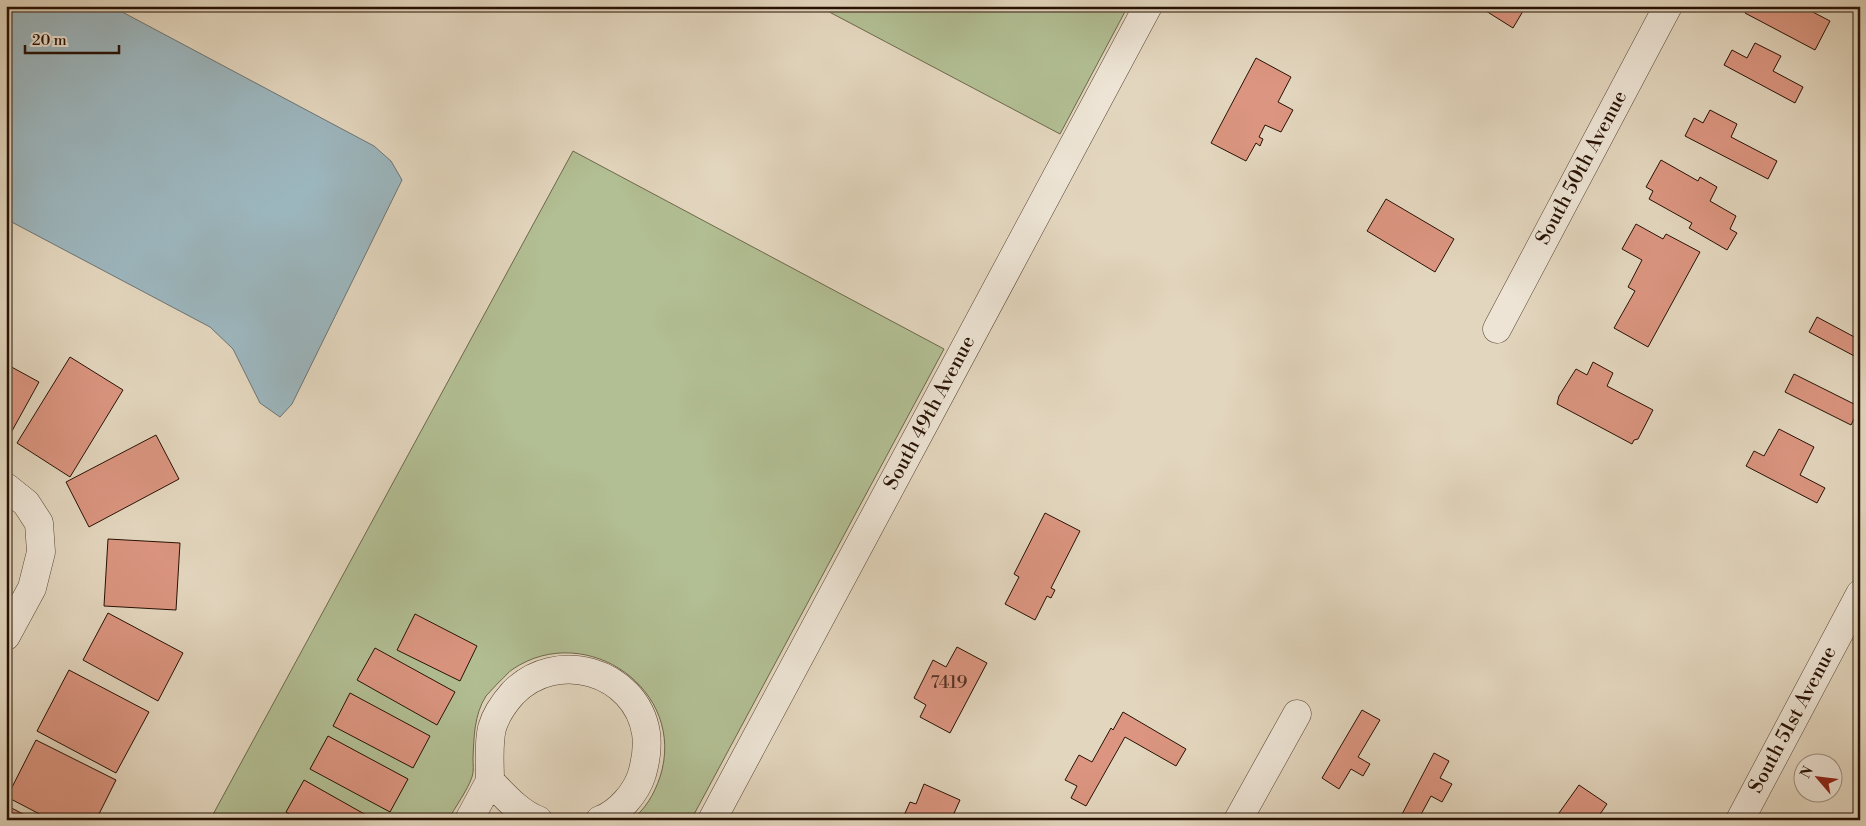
<svg xmlns="http://www.w3.org/2000/svg" width="1866" height="826" viewBox="0 0 1866 826" font-family="'Libre Bodoni',serif">
  <style>
    .green { fill: #b2be93; stroke: #6c684b }
    .water { fill: #9cb6be; stroke: #6d7473 }
    .building { fill: #db9580; stroke: #271103 }
    .lines { fill: none; stroke-linecap: round; stroke-linejoin: round }
    .minor-casing { stroke: #564232; stroke-width: 29 }
    .minor { stroke: #ede4d5; stroke-width: 28 }
    .labels { text-anchor: middle; dominant-baseline: central; stroke-width: 4; stroke-linejoin: round; paint-order: stroke }
    .number-label { font-size: 18px; fill: #543222 }
    .street-label { font-size: 20px; fill: #271103; stroke: #ede4d5 }
  </style>
  <rect width="100%" height="100%" fill="#e3d6be"/>
  <filter id="stains"><feTurbulence type="fractalNoise" baseFrequency=".004" numOctaves="4"/><feColorMatrix values="0 0 0 0 .2 0 0 0 0 .09 0 0 0 0 .02 0 0 0 .5 -.17"/></filter>
  <radialGradient id="worn" r=".72"><stop offset=".6" stop-color="#630" stop-opacity="0"/><stop offset="1" stop-color="#630" stop-opacity=".3"/></radialGradient>
  <!-- green -->
  <path class="green" d="M818,6H1128L1060,134Z
    M573,151L944,349L691,820H631C646,809 654,794 660,777C688,690 586,620 513,669C508,672 504,678 499,682C495,687 490,691 486,696C474,715 474,737 473,758C473,764 474,771 472,777C467,791 456,806 448,820H210Z"/>
  <!-- water -->
  <path class="water" d="M6,6H111L374,146L391,161L402,180L292,404L280,417L260,403L233,349L210,327L6,219Z"/>
  <!-- building -->
  <path class="building" d="M1478,6H1526L1513,28Z
    M1748,6H1811L1809,10L1830,21L1815,50L1745,13Z
    M1755,43L1781,56L1773,71L1803,87L1795,103L1724,65L1732,50L1747,58Z
    M1256,58L1291,77L1278,102L1293,110L1281,132L1265,125L1259,137L1263,139L1260,146L1256,143L1246,161L1211,143Z
    M1710,110L1737,124L1731,137L1777,161L1768,179L1685,136L1694,118L1703,123Z
    M1661,160L1698,181L1700,177L1717,187L1710,201L1736,216L1730,229L1737,233L1727,250L1689,228L1692,223L1649,199L1653,191L1646,187Z
    M1386,199L1454,239L1435,272L1367,231Z
    M1636,224L1663,239L1666,234L1700,252L1648,347L1614,328L1635,291L1628,287L1642,260L1622,249Z
    M1817,317L1860,340V359L1809,332Z
    M70,357L123,390L70,477L17,443Z
    M1593,362L1613,373L1607,386L1653,410L1638,439L1634,440L1632,444L1557,404L1559,396L1576,369L1587,375Z
    M6,364L39,382L7,440H6Z
    M1794,374L1860,407L1851,425L1785,392Z
    M1779,429L1814,447L1800,475L1825,488L1817,503L1746,466L1754,451L1764,456Z
    M156,435L179,479L89,527L66,482Z
    M1045,513L1080,531L1051,588L1055,590L1051,598L1047,596L1035,620L1005,604L1019,577L1014,574Z
    M108,539L180,543L176,610L104,606Z
    M108,613L183,653L158,701L83,660Z
    M415,614L477,646L460,681L397,650Z
    M957,647L987,663L950,733L920,717L926,705L914,698L933,660L946,667Z
    M375,648L455,692L437,725L357,680Z
    M69,670L149,712L116,773L37,731Z
    M350,693L430,736L413,768L333,726Z
    M1362,710L1380,720L1358,757L1370,764L1363,776L1351,769L1339,789L1322,778Z
    M1123,712L1186,749L1176,766L1125,737L1086,806L1071,798L1077,786L1065,780L1079,755L1092,762L1111,728L1113,730Z
    M328,736L408,779L390,812L310,769Z
    M36,740L116,780L96,820H51L7,797Z
    M1434,753L1449,761L1440,778L1452,784L1442,802L1431,796L1418,820H1399Z
    M304,780L375,820H299L286,812Z
    M924,784L960,800L951,820H902L910,802L916,804Z
    M1579,785L1607,804L1596,820H1554Z
    M6,805L34,820H6Z"/>
  <g class="lines">
    <defs>
      <path id="minor" d="M1497,329L1668,6
        M6,487L26,503L39,523L41,552L32,588L6,636
        M469,820L490,781
        M538,820C519,813 504,795 490,781C490,764 488,745 492,728C496,714 504,703 513,693C556,648 636,671 646,733C648,747 646,760 642,774C636,793 619,813 600,820
        M712,820L1148,6
        M1238,820L1297,714
        M1740,820L1860,594"/>
    </defs>
    <!-- minor casing -->
    <use href="#minor" class="minor-casing"/>
    <!-- minor -->
    <use href="#minor" class="minor"/>
  </g>
  <g class="labels">
    <!-- number labels -->
    <g class="number-label">
      <text x="949" y="682">7419</text>
    </g>
    <!-- street labels -->
    <g class="street-label">
      <text transform="translate(1582 168) rotate(-62)">South 50th Avenue</text>
      <text transform="translate(930 413) rotate(-62)">South 49th Avenue</text>
      <text transform="translate(1793 720) rotate(-62)">South 51st Avenue</text>
    </g>
  </g>
  <!-- margin -->
  <rect width="1866" height="826" fill="none" stroke="#e3d6be" stroke-width="25"/>
  <rect x="8" y="8" width="1851" height="811" fill="none" stroke="#271103" stroke-width="2.5"/>
  <rect x="12" y="12" width="1841" height="801" fill="none" stroke="#271103"/>
  <!-- north arrow -->
  <g transform="translate(1818 778) rotate(298)"><circle r="24" fill="#ede4d5" stroke="#9e9081"/>
  <path d="M0-4L9 19L0 12L-9 19Z" fill="#8f2418"/>
  <text y="-8" font-size="14" font-weight="bold" text-anchor="middle" fill="#271103">N</text>
  </g>
  <!-- scale -->
  <path d="M25 45v8h94v-8" fill="none" stroke="#271103" stroke-width="2.5"/>
  <text x="32" y="45" font-size="15" fill="#271103" stroke="#ede4d5" stroke-width="4" paint-order="stroke">20 m</text>
  <rect width="100%" height="100%" filter="url(#stains)"/>
  <rect width="100%" height="100%" fill="url(#worn)"/>
</svg>
